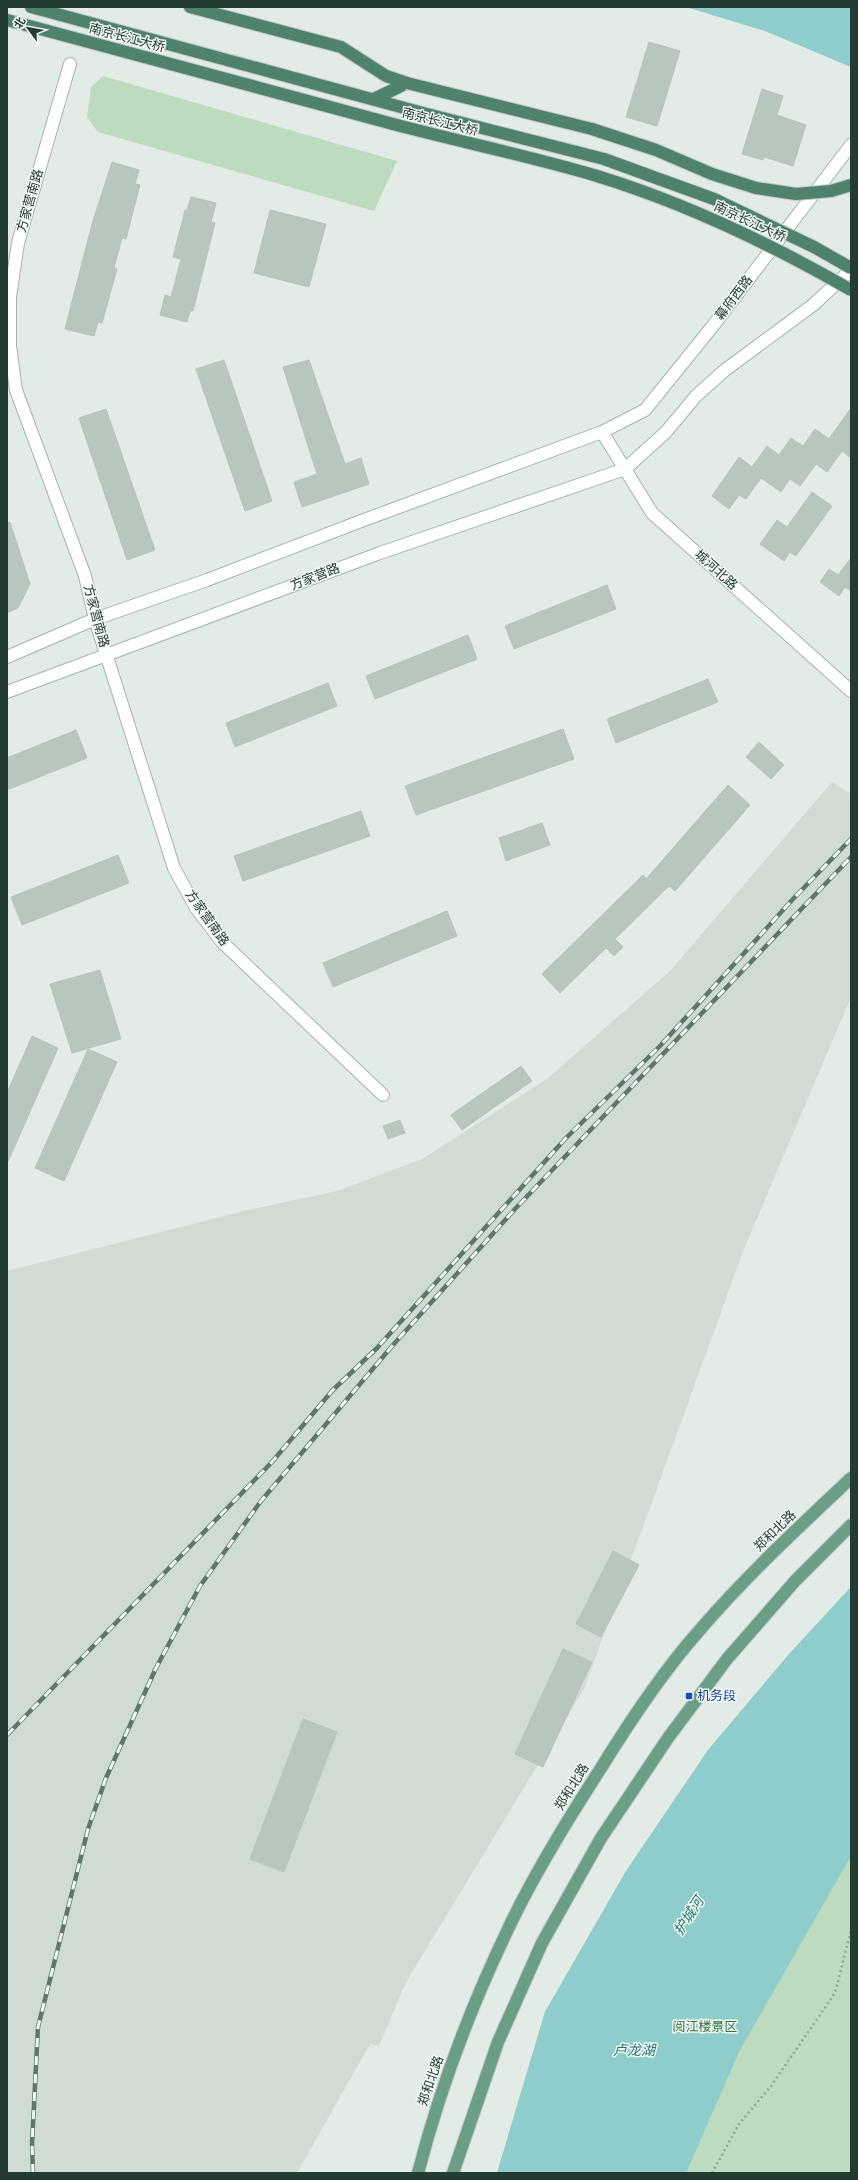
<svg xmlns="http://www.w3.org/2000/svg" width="858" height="2180" viewBox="0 0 858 2180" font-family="'Varela Round','Noto Sans SC',sans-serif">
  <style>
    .built { fill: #d0dbd4 }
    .green { fill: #bcdbbf }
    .water { fill: #8ecdcb }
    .building { fill: #b8c6be; stroke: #b5c4bb }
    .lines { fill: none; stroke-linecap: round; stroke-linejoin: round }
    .tertiary-casing { stroke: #a5b3ab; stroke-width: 14 }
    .secondary-casing { stroke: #a1b6ab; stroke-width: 14 }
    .primary-casing { stroke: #c1c8c5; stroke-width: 14 }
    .trunk-casing { stroke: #c1c8c5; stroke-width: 14 }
    .path { stroke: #85ad99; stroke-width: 2.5; stroke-dasharray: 2 3; stroke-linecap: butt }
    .tertiary { stroke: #fff; stroke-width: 12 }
    .secondary { stroke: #fff; stroke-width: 12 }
    .primary { stroke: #6a9e87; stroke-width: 12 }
    .trunk { stroke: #4e826c; stroke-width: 12 }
    .rail-casing { stroke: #5e776b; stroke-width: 4.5 }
    .rail { stroke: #f2f8f4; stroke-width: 3; stroke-dasharray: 9; stroke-linecap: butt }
    .trunk-bridge-casing { stroke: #c1c8c5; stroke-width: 14; stroke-linecap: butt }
    .trunk-bridge { stroke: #4e826c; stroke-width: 12 }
    .transit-dot { fill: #1a4fb4; stroke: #f2f8f4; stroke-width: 1.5 }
    .labels { text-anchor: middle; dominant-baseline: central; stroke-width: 3; stroke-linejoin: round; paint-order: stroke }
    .street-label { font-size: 13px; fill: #233b30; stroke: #f2f8f4 }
    .transit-label { font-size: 13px; fill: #164399; stroke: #f2f8f4; text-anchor: start }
    .park-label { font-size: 13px; fill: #306f3d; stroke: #f2f8f4 }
    .water-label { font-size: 14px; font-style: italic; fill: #217371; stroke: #f2f8f4 }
  </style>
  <rect width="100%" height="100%" fill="#e2ebe5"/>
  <!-- built -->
  <path class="built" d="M832,782L851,794V997L744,1249L584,1689L406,1982L379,2046L370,2044L297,2173H7V1271L248,1210L337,1191L422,1159L547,1079L671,970Z"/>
  <!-- green -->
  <path class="green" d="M103,76L397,161L374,211L98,132L87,117L91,87Z
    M851,1587V2173H497L545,2012L626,1871L708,1750L790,1653Z"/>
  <!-- water -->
  <path class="water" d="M686,7H851V67L765,31Z
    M851,1587V1856L739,2052L686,2173H497L545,2012L626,1871L708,1750L790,1653Z"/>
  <!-- building -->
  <path class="building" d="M649,42L680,51L657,126L626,117Z
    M762,89L783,96L777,115L806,125L793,166L764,157L763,160L742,154Z
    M112,162L139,170L135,184L140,185L126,239L122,238L114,268L117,269L102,323L98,322L94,336L65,329L92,224Z
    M191,197L216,203L211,222L215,223L193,311H190L187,322L160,315L165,295L171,297L181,259L173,257L185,210H187Z
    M270,210L326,224L309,287L254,273Z
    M224,360L272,501L245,511L196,369Z
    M309,360L345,464L361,458L369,484L302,507L294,482L317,474L283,367Z
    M851,408V458L842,451L827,472L816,464L800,486L790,479L781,492L761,478L746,499L739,495L729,509L712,496L739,457L752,467L767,446L779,455L791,438L803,446L815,429L829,439Z
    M106,409L155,550L127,560L79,418Z
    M812,492L832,506L796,556L790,552L784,561L760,544L777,520L787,527Z
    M10,522L30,584L18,608L7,613V523Z
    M851,558V591L845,587L839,596L820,582L829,569L838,575Z
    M607,585L616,609L514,649L505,626Z
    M468,635L477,659L375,699L366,676Z
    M708,679L718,702L616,743L607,719Z
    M328,683L337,706L235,747L226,723Z
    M563,729L574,759L416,815L405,786Z
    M76,730L87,758L7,790V758Z
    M759,742L784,765L771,779L746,757Z
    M728,785L750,805L675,891L669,886L615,939L623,947L614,956L606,948L560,993L542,974L643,875L646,879Z
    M361,811L370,836L243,881L234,856Z
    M542,823L550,845L506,861L499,838Z
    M118,855L129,883L22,925L11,897Z
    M447,911L457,936L333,987L323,963Z
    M100,970L121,1039L72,1053L50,984Z
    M32,1036L58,1048L7,1164V1093Z
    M88,1049L117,1062L64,1181L35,1168Z
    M521,1066L532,1081L462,1130L451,1115Z
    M400,1120L405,1133L388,1139L383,1126Z
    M613,1551L639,1565L601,1637L576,1624Z
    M563,1649L592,1662L543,1767L515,1754Z
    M303,1719L337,1732L284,1872L250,1859Z"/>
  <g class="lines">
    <defs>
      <path id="tertiary" d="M70,64L18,243L10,297V346L16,390L85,576L95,619L174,868L196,908L222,942L383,1095
        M602,432L652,513L851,691"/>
      <path id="secondary" d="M7,657L95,619L207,580L364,520L602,432L645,410L712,327L851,145
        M7,692L380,553L625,469L666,432L696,396L725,370L813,305L851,270"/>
      <path id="primary" d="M418,2173C440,2088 471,2006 509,1927C535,1872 568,1819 601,1768C630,1721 661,1674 698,1632C745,1577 798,1528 851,1478
        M453,2173L498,2042L542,1943L601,1838L668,1738L727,1659L795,1581L851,1525"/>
      <path id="trunk" d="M31,7L423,113
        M190,7L341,47L386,76L407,83
        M7,20L393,124
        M374,99L407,83"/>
    </defs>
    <!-- tertiary casing -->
    <use href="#tertiary" class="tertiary-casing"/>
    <!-- secondary casing -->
    <use href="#secondary" class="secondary-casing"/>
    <!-- primary casing -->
    <use href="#primary" class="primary-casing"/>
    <!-- trunk casing -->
    <use href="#trunk" class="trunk-casing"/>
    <!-- path -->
    <path class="path" d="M712,2173L739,2124L771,2086L835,1993L851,1930"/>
    <!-- tertiary -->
    <use href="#tertiary" class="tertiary"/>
    <!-- secondary -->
    <use href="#secondary" class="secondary"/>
    <!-- primary -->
    <use href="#primary" class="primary"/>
    <!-- trunk -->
    <use href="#trunk" class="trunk"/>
    <defs>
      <path id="rail" d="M7,1735L272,1462L332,1391L377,1348L566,1138L660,1046L793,899L851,839
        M33,2173L32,2144L38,2027L88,1829L106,1778L156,1668L200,1586L261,1501L393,1345L515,1209L851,857"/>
    </defs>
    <!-- rail casing -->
    <use href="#rail" class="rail-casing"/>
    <!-- rail -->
    <use href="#rail" class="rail"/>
    <defs>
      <path id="trunk-bridge" d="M407,83L592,129L656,150L712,174L756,188L796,194L831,191L851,185
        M423,113L604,159L714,199L814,247L851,268
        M393,124C461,142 530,156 597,176C685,203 771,244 851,290"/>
    </defs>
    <!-- trunk-bridge casing -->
    <use href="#trunk-bridge" class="trunk-bridge-casing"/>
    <!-- trunk-bridge -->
    <use href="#trunk-bridge" class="trunk-bridge"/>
  </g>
  <!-- markers -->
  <rect class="transit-dot" x="685" y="1692" width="8" height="8" rx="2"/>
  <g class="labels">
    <!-- street labels -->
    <g class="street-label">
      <text transform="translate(127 38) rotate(15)">南京长江大桥</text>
      <text transform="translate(440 122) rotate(14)">南京长江大桥</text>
      <text transform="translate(30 201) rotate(-74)">方家营南路</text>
      <text transform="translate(750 222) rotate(25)">南京长江大桥</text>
      <text transform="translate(734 298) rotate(-53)">幕府西路</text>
      <text transform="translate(716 570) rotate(42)">城河北路</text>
      <text transform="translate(315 577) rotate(-21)">方家营路</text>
      <text transform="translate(96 616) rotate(75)">方家营南路</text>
      <text transform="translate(207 918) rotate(55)">方家营南路</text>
      <text transform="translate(775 1531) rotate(-44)">郑和北路</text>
      <text transform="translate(572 1787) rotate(-58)">郑和北路</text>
      <text transform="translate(431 2081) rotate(-71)">郑和北路</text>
    </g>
    <!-- transit labels -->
    <g class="transit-label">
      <text x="697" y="1696">机务段</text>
    </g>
    <!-- park labels -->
    <g class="park-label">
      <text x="705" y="2027">阅江楼景区</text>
    </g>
    <!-- water labels -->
    <g class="water-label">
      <text transform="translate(689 1916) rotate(-57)">护城河</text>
      <text x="634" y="2050">卢龙湖</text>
    </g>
  </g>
  <!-- border -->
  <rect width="858" height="2180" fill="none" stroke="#233b30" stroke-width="16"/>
  <!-- north arrow -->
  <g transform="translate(28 28) rotate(302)" stroke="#f2f8f4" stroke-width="3" paint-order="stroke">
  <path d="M0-3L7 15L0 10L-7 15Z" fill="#233b30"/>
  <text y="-6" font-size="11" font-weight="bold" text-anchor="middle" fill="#233b30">北</text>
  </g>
</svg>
